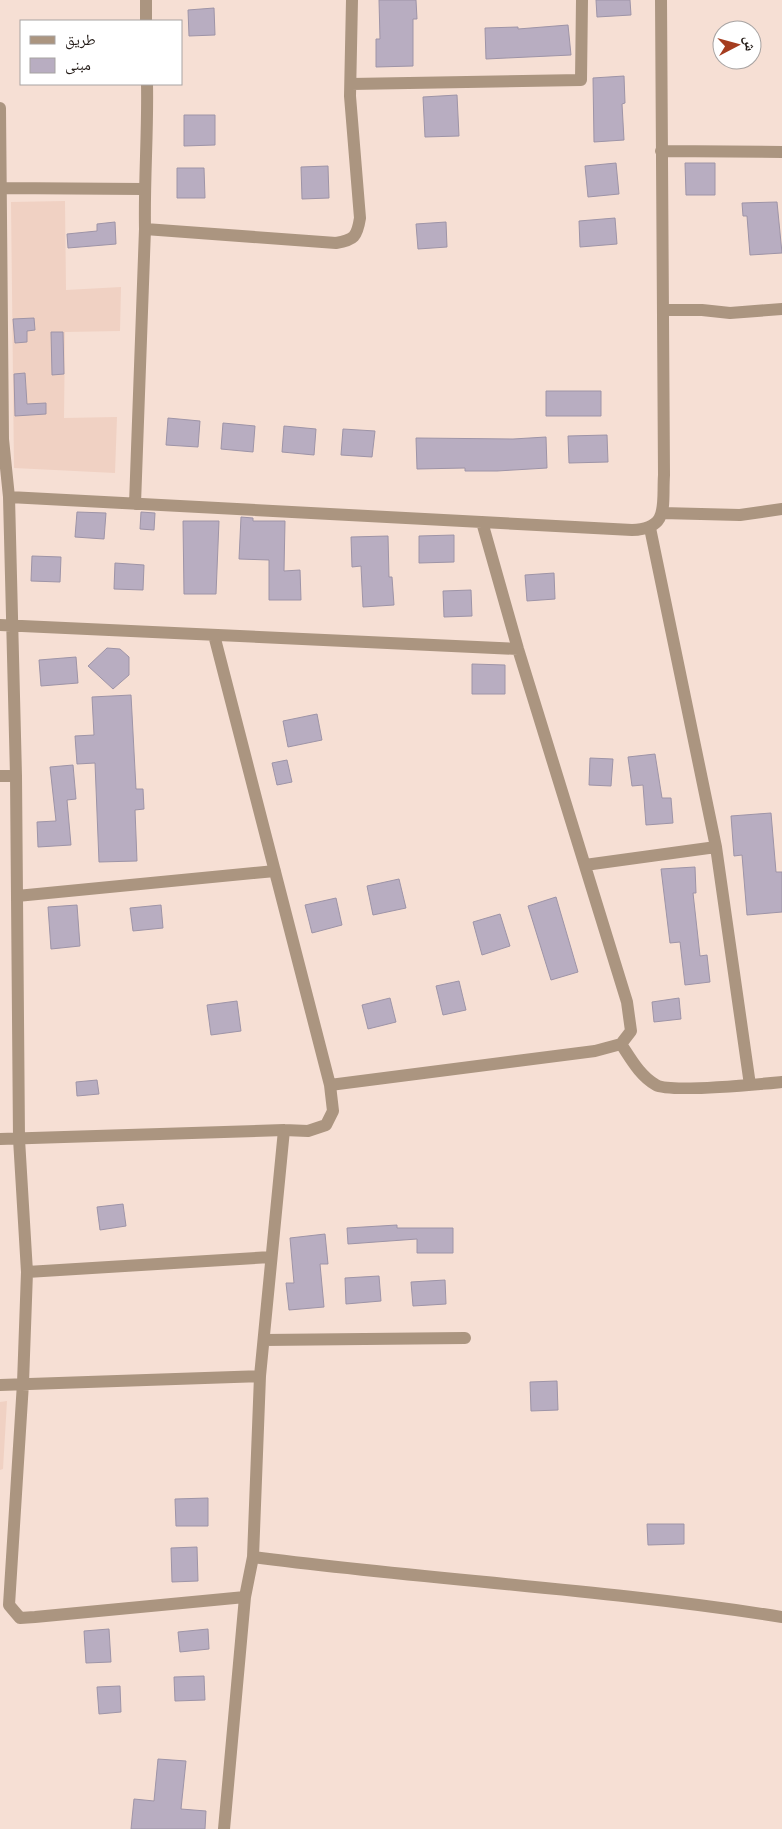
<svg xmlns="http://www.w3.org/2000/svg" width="782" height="1829" viewBox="0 0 782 1829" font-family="'Roboto Condensed','Noto Naskh Arabic',sans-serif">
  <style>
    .built { fill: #f0d1c3 }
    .building { fill: #b8adc1; stroke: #9e94a7 }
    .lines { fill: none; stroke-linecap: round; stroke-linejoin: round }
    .minor { stroke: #ab9580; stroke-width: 12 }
  </style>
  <rect width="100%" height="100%" fill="#f6dfd4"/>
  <!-- built -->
  <path class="built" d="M65,201L66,290L121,287L120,331L65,332L64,418L117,417L115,473L14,468L11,202Z
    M7,1401L3,1469L0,1470V1402Z"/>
  <!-- building -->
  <path class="building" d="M379,0H416L417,19H413V66L376,67V39H380Z
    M596,0H630L631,15L597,17Z
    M214,8L215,35L189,36L188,10Z
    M568,25L571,55L486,59L485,28L518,27V29Z
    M624,76L625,103L622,104L624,140L594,142L593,78Z
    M457,95L459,136L425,137L423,97Z
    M184,115H215V145L184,146Z
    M616,163L619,194L588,197L585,166Z
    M685,163H715V195H686Z
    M328,166L329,198L302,199L301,167Z
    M177,168H204L205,198H177Z
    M777,202L782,253L750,255L747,216H743L742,203Z
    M615,218L617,244L580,247L579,221Z
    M115,222L116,244L68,248L67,234L97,231V224Z
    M446,222L447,247L418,249L416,224Z
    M34,318L35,330L27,331V342L15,343L13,319Z
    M51,332H63L64,374L52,375Z
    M25,373L27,404L46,403V414L15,416L14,374Z
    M546,391H601V416H546Z
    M168,418L200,421L198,447L166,445Z
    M223,423L255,426L253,452L221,449Z
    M284,426L316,429L314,455L282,452Z
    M343,429L375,431L372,457L341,455Z
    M607,435L608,462L569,463L568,436Z
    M546,437L547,468L497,471H465V468L417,469L416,438L513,439Z
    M77,512L106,513L104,539L75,537Z
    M141,512L155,513L154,530L140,529Z
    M241,517L253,518V521H285L284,571L300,570L301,600H269V560L239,559Z
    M183,521H219L216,594H184Z
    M454,535V562L419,563V536Z
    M388,536L389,577H392L394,605L363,607L361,566L352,567L351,537Z
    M32,556L61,557L60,582L31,581Z
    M115,563L144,565L143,590L114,589Z
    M554,573L555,599L527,601L525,575Z
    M471,590L472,616L444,617L443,591Z
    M107,648L120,649L129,657V675L113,689L88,666Z
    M76,657L78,683L41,686L39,660Z
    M472,664L505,665V694H472Z
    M131,695L136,789H143L144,809L135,810L137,861L99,862L95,763L77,764L75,736L94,735L92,697Z
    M317,714L322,740L288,747L283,721Z
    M655,754L662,798H671L673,823L646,825L643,785L632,786L628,757Z
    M590,758L613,759L611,786L589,785Z
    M287,760L292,782L277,785L272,763Z
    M73,765L76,799L67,800L71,845L38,847L37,822L56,821L50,767Z
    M771,813L776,872H782V912L747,915L742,855L734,856L731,816Z
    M695,867L696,893H693L700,956L707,955L710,982L685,985L680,942L670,943L661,869Z
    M399,879L406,908L373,915L367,886Z
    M556,897L578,972L551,980L528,906Z
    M336,898L342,925L312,933L305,905Z
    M77,905L80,946L51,949L48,907Z
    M161,905L163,928L133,931L130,908Z
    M500,914L510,946L482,955L473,922Z
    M459,981L466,1010L443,1015L436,986Z
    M390,998L396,1022L368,1029L362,1005Z
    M679,998L681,1019L654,1022L652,1002Z
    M237,1001L241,1031L211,1035L207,1005Z
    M97,1080L99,1094L77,1096L76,1082Z
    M123,1204L126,1226L100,1230L97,1207Z
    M397,1225V1228H453V1253H417V1239L348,1244L347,1228Z
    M325,1234L328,1264H320L324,1307L289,1310L286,1283H294L290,1238Z
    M379,1276L381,1301L346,1304L345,1278Z
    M445,1280L446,1304L413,1306L411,1282Z
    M557,1381L558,1410L531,1411L530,1382Z
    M208,1498V1526H176L175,1499Z
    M647,1524H684V1544L648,1545Z
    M197,1547L198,1581L172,1582L171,1548Z
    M109,1629L111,1662L86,1663L84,1631Z
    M208,1629L209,1649L180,1652L178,1632Z
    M204,1676L205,1700L175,1701L174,1677Z
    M120,1686L121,1712L99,1714L97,1687Z
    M158,1759L186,1761L181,1809L206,1811L205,1829H131L134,1799L154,1801Z"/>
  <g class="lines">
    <!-- minor -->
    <path class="minor" d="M146,21V0
      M351,84L581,80L582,0
      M0,108L3,439L9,497L632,530C670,529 662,505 664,475L661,0
      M661,151L782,152
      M0,188L143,189
      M145,229L336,243C354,240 357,237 360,218L350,96L352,0
      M663,310H702L730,313L782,309
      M9,497L16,776L19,1139L27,1272L23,1383L9,1605L20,1618L35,1617L245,1597
      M135,504L145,229C144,180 148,132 147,84
      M662,513L740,515L782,509
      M650,528L716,847L750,1085
      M0,625L518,649
      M0,776H16
      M585,865L716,847
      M17,896L275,871
      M621,1044C631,1059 640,1076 656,1085C670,1093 761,1084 782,1082
      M330,1085L595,1051L621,1044L631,1031L627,1002L518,649L482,522
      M0,1139L284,1130L308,1131L326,1125L333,1111L330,1085L214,635
      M27,1272L271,1257
      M264,1340L465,1338
      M0,1385L260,1376
      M253,1557C429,1580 606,1589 782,1617
      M224,1829L245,1597L253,1557L260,1376L284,1130"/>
  </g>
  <!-- legend -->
  <rect x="20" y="20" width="162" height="65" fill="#ffffff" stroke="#a7a3a2"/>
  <rect x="30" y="36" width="25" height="8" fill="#ab9580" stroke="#a7a3a2"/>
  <text x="65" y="45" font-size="15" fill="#221a16">طريق</text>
  <rect x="30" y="58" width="25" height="15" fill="#b8adc1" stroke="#a7a3a2"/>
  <text x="65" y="70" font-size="15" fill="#221a16">مبنى</text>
  <!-- north arrow -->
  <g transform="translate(737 45) rotate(84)"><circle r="24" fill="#ffffff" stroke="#a7a3a2"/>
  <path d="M0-4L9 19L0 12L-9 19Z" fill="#a53d1f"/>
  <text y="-8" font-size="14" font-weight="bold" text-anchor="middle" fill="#221a16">ش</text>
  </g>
</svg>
